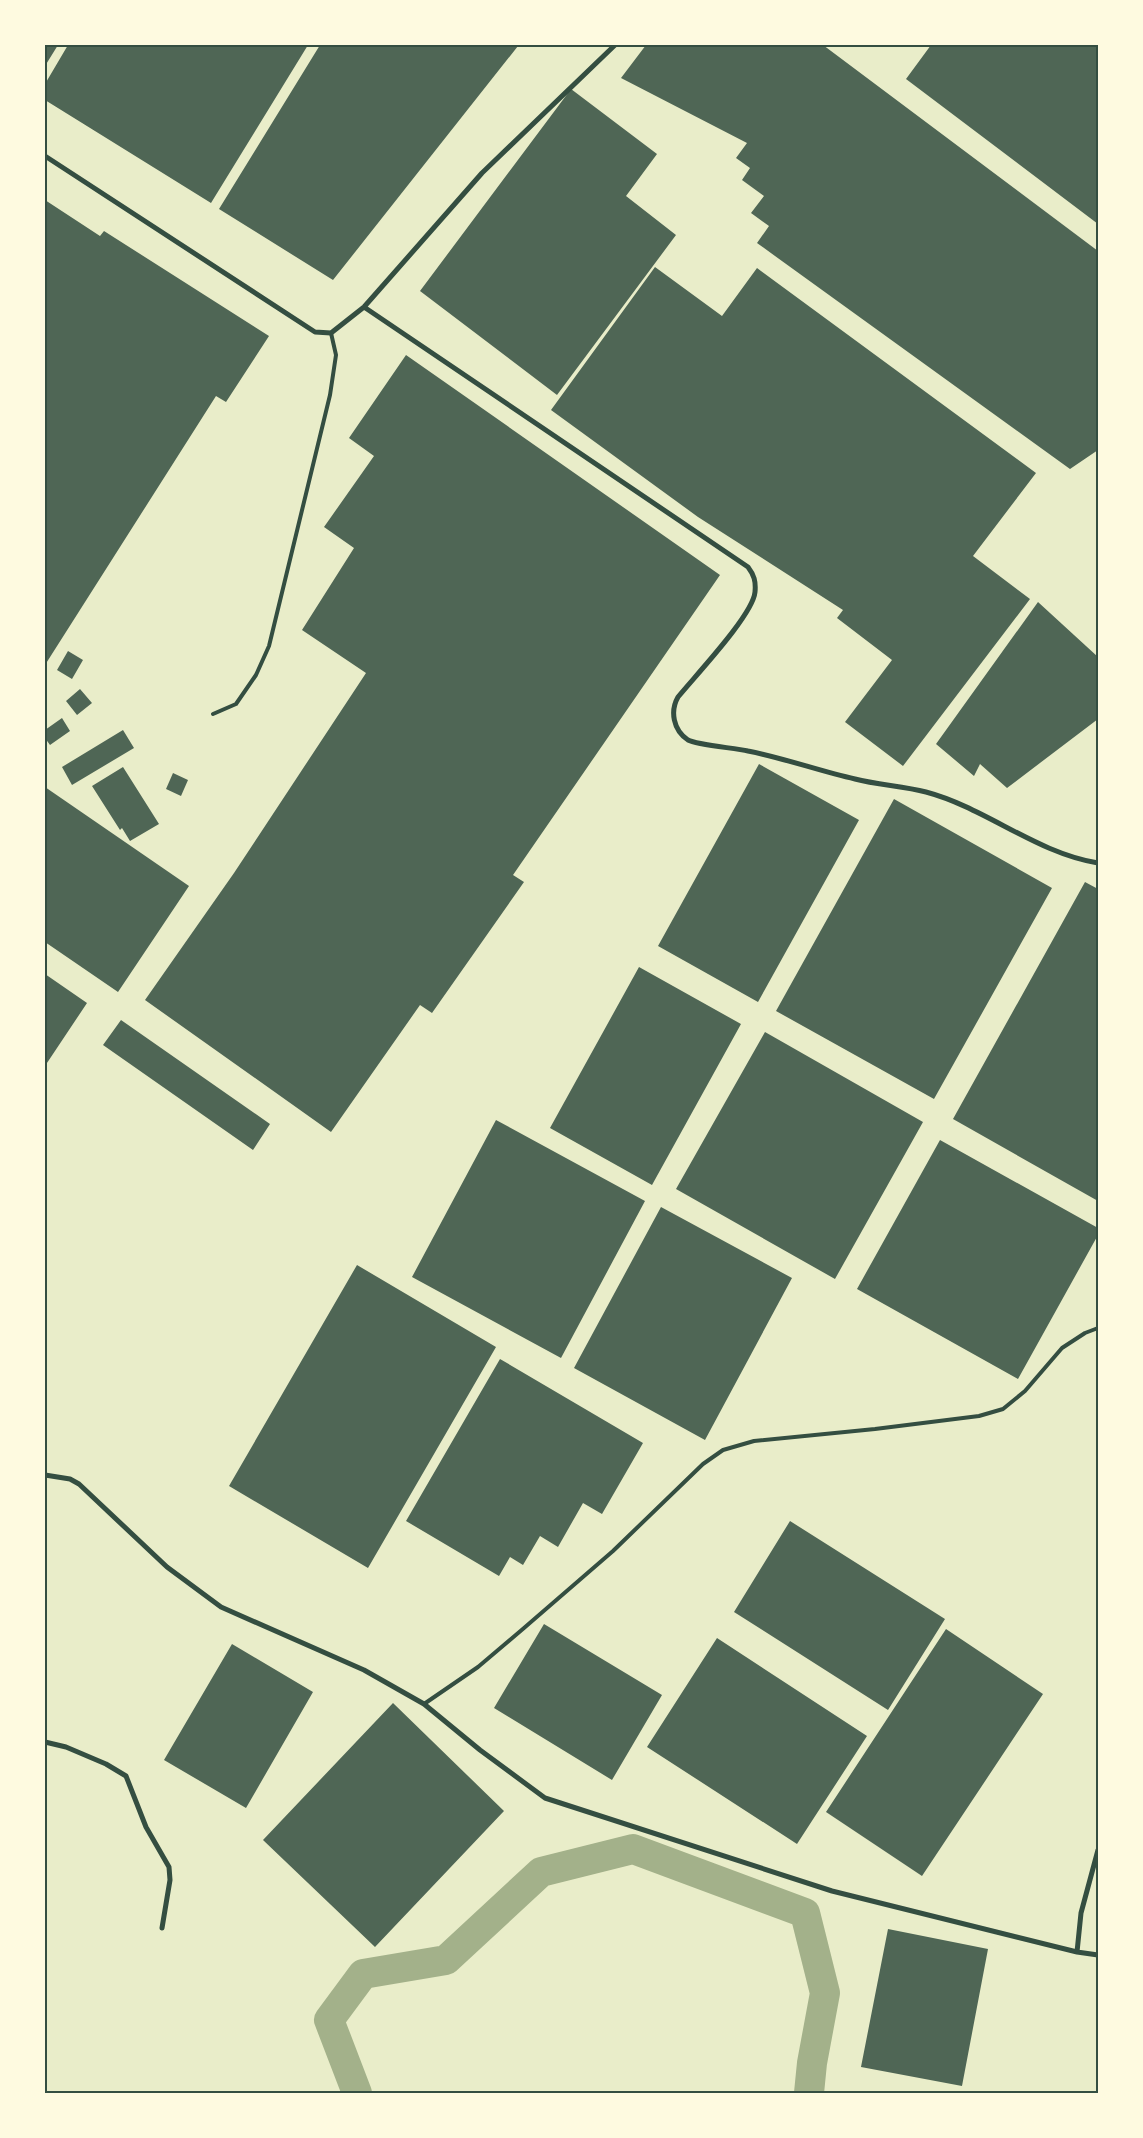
<svg xmlns="http://www.w3.org/2000/svg" width="1143" height="2138" viewBox="0 0 1143 2138" font-family="'Roboto Condensed',sans-serif">
  <style>
    .lines { fill: none; stroke-linecap: round; stroke-linejoin: round }
    .river { stroke: #a3b18a; stroke-width: 30 }
    .building { fill: #4f6655 }
    .service { stroke: #344e41; stroke-width: 4 }
    .minor { stroke: #344e41; stroke-width: 5 }
    .neatline { fill: none; stroke: #344e41; stroke-width: 2 }
  </style>
  <rect width="100%" height="100%" fill="#e9edc9"/>
  <g class="lines">
    <!-- river -->
    <path class="river" d="M357,2093L329,2020L363,1974L446,1960L541,1872L633,1849L805,1913L825,1993L812,2063L809,2093"/>
  </g>
  <!-- building -->
  <path class="building" d="M45,45H58L45,66Z
    M68,45H308L211,203L45,100V84Z
    M320,45L518,46L333,280L219,209Z
    M646,45H823L1098,251V450L1070,469L757,243L769,226L751,213L764,196L742,180L750,168L736,158L747,143L621,78Z
    M931,45H1098V224L906,79Z
    M571,89L657,154L626,196L676,235L557,395L420,291Z
    M45,200L100,236L104,231L269,336L226,402L216,396L45,665Z
    M655,267L722,316L757,268L1036,473L973,556L1030,599L903,766L845,722L892,660L837,618L843,610L698,517L551,410Z
    M406,355L720,575L513,875L524,882L432,1013L420,1005L331,1132L145,1000L234,873L366,673L302,630L354,548L324,527L374,456L349,438Z
    M1038,602L1098,657V719L1007,788L980,764L974,776L936,744Z
    M68,651L83,660L72,679L57,670Z
    M80,689L92,703L77,715L66,701Z
    M62,718L70,731L50,745L45,738V730Z
    M123,730L134,748L72,785L62,767Z
    M759,764L859,820L758,1002L658,946Z
    M123,767L159,824L130,841L122,828L120,830L92,786Z
    M173,773L188,780L181,796L166,789Z
    M45,787L189,886L118,992L45,942Z
    M894,799L1052,888L934,1099L776,1011Z
    M1085,882L1098,889V1201L953,1119Z
    M639,967L741,1024L652,1185L550,1128Z
    M45,974L87,1003L45,1066Z
    M121,1020L270,1124L253,1150L103,1045Z
    M765,1032L923,1122L835,1279L676,1189Z
    M496,1120L645,1201L561,1358L412,1277Z
    M940,1140L1098,1228V1235L1018,1379L857,1289Z
    M661,1207L792,1278L705,1440L574,1368Z
    M357,1265L496,1347L368,1568L229,1486Z
    M500,1359L643,1443L602,1514L583,1503L558,1547L540,1536L523,1565L510,1557L499,1576L406,1521Z
    M790,1521L945,1619L888,1710L734,1612Z
    M544,1624L662,1695L612,1780L494,1708Z
    M946,1629L1043,1694L922,1876L826,1812Z
    M717,1638L867,1736L797,1844L647,1747Z
    M232,1644L313,1692L246,1808L164,1760Z
    M393,1703L504,1811L375,1947L263,1840Z
    M888,1929L988,1949L962,2086L861,2067Z"/>
  <g class="lines">
    <!-- service -->
    <path class="service" d="M213,714L236,704L256,675L269,646L330,395L336,355L331,333
      M424,1704L478,1667L524,1628L613,1551L703,1464L723,1450L754,1441L875,1429L979,1416L1003,1409L1025,1391L1062,1348L1085,1333L1098,1328"/>
    <!-- minor -->
    <path class="minor" d="M45,156L315,332L331,333L364,307L482,173L615,45
      M364,307L748,567C754,575 756,581 755,592C753,615 695,676 678,697C670,711 673,730 688,740C697,745 735,748 748,751C784,758 819,771 855,779C878,785 903,786 926,792C986,808 1036,853 1098,863
      M45,1475L70,1479L79,1484L167,1567L221,1607L364,1670L424,1704L480,1750L545,1798L832,1891L1077,1952L1098,1955
      M45,1742L66,1747L106,1764L126,1776L146,1827L169,1867L170,1880L162,1928
      M1077,1952L1081,1913L1098,1850"/>
  </g>
  <!-- border -->
  <rect width="1143" height="2138" fill="none" stroke="#fefae0" stroke-width="92"/>
  <rect x="46" y="46" width="1051" height="2046" class="neatline"/>
</svg>
